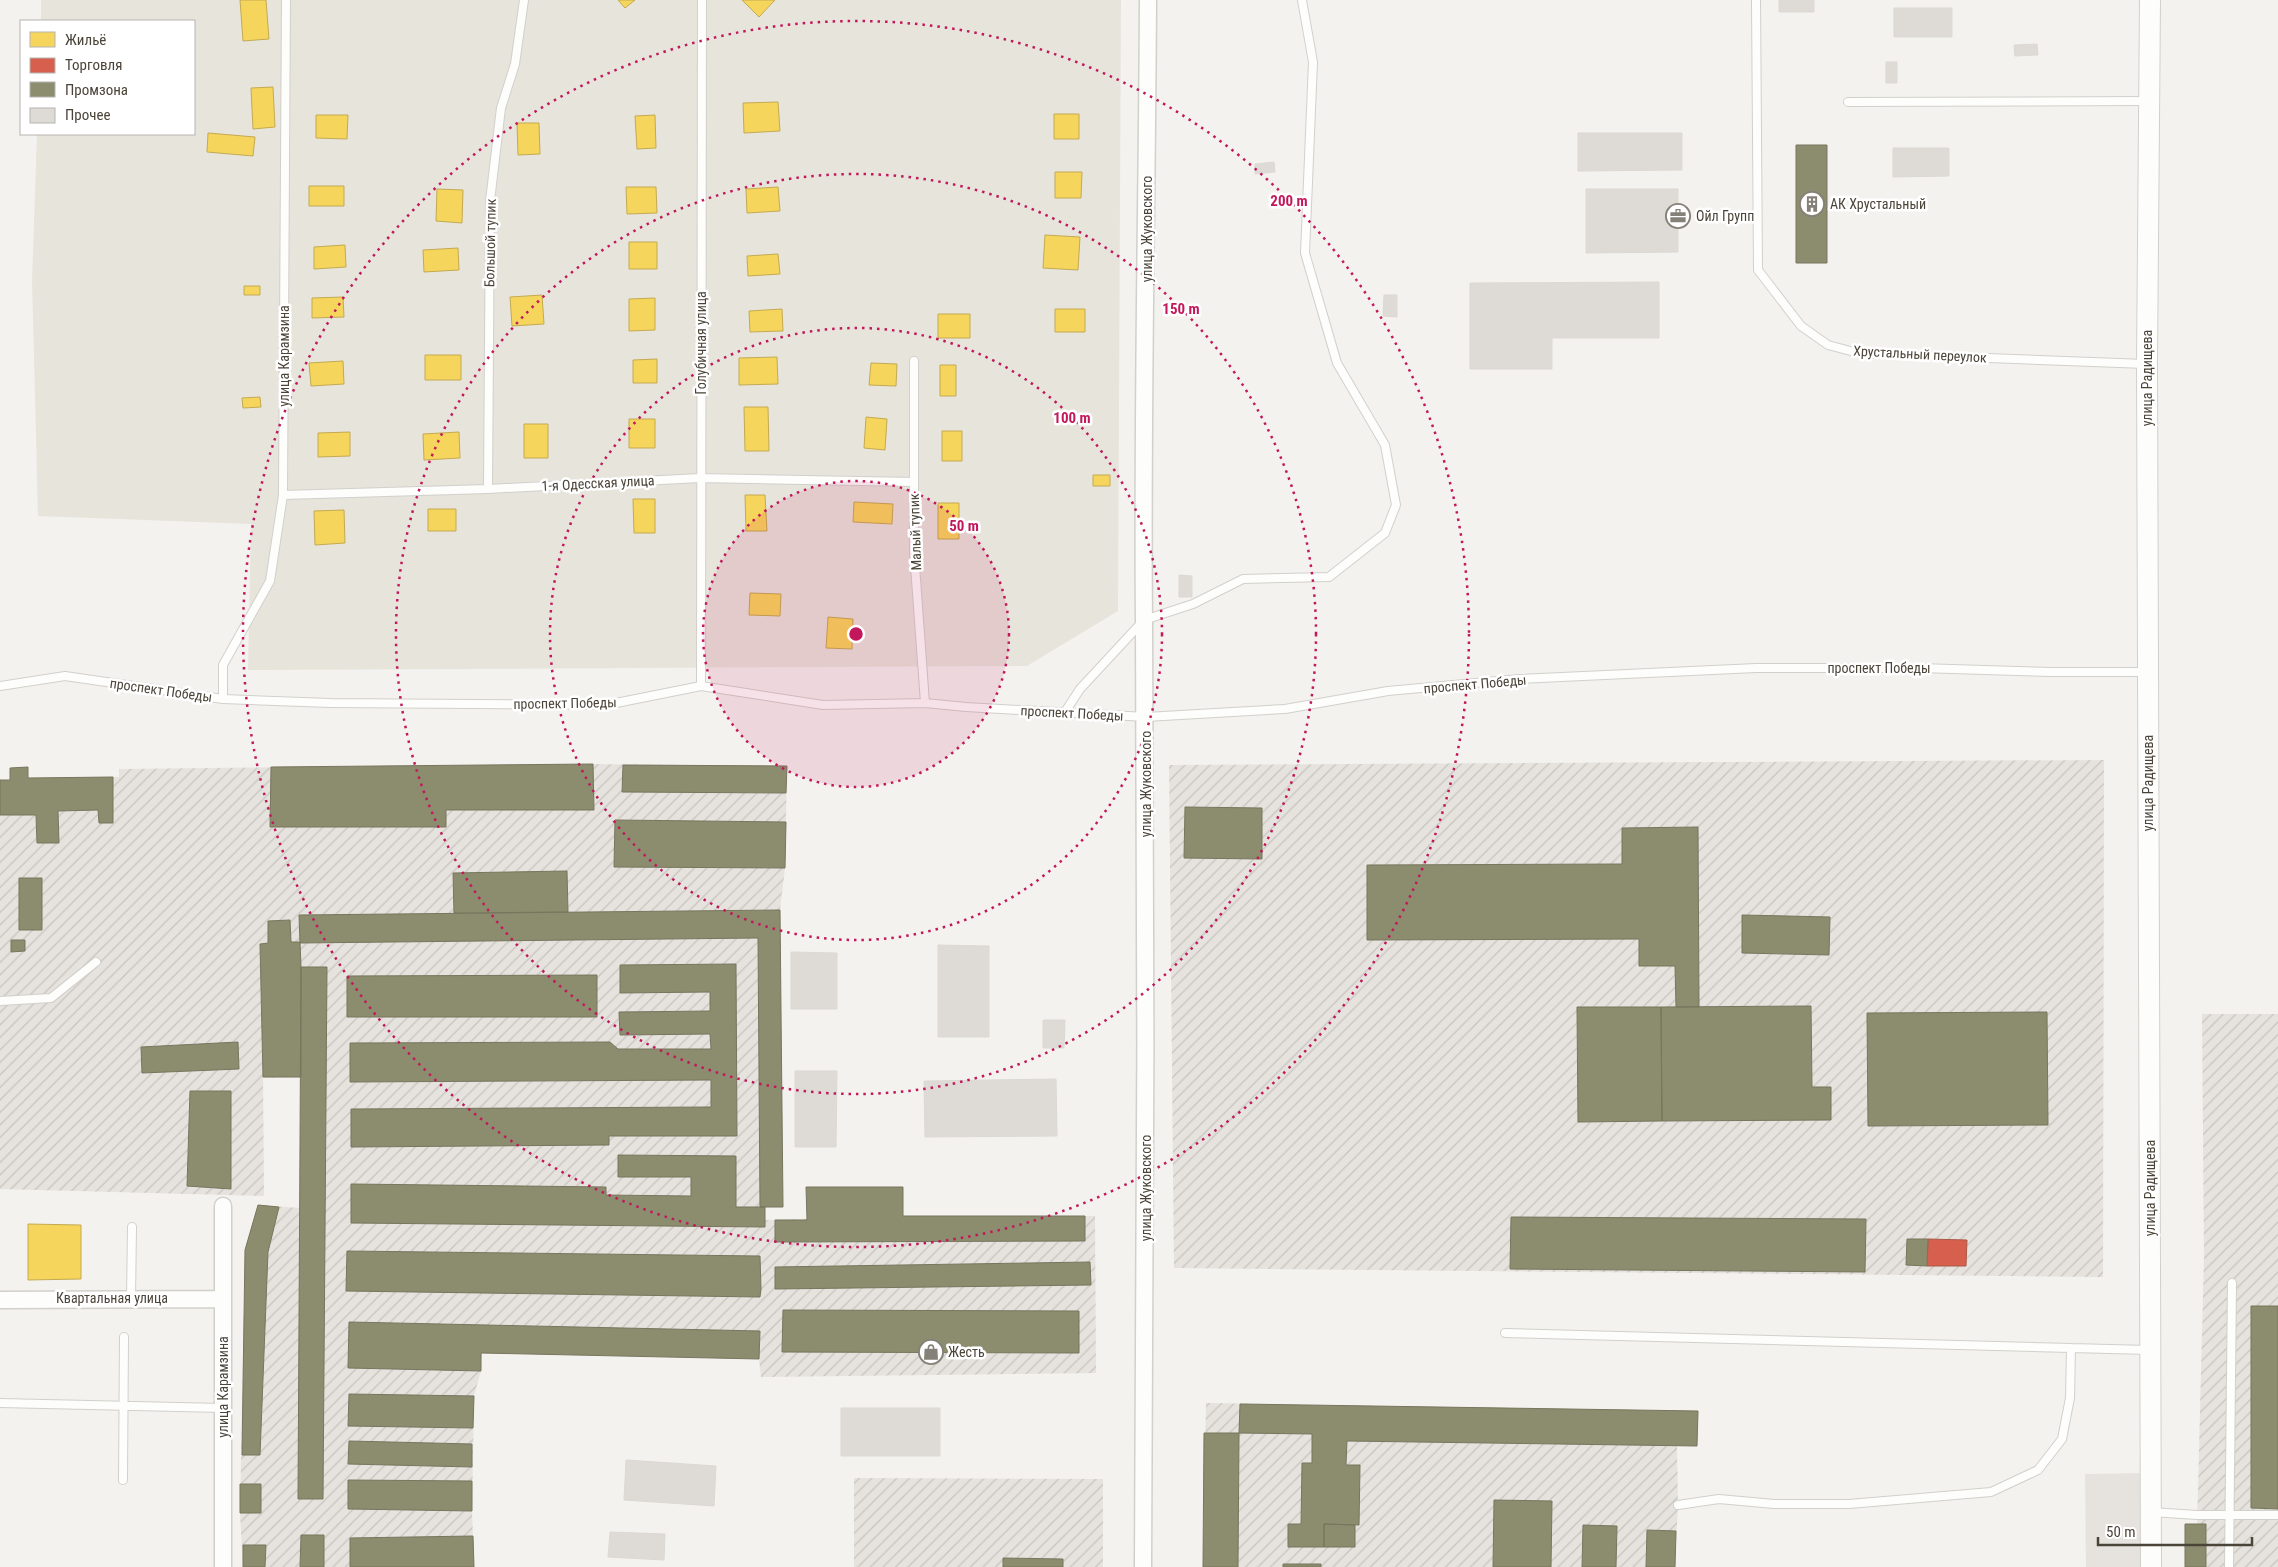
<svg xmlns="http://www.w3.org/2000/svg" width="2278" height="1567" viewBox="0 0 2278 1567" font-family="'Roboto Condensed',sans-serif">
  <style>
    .residential { fill: #e7e4dc }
    .industrial { fill: url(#industrial-furrows) }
    .parking { fill: #e6e3df }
    .homes { fill: #f6d55c; stroke: #c3aa52 }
    .shops { fill: #d6604d; stroke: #ac5847 }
    .industry { fill: #8c8c6e; stroke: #78765e }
    .building { fill: #dedbd6; stroke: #dcd9d4 }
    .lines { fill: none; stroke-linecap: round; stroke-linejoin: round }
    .service-casing { stroke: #d2d0cb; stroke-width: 10 }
    .minor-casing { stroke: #d2d0cb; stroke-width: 19 }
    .tertiary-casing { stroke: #d2d0cb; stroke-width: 22 }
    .service { stroke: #fdfdfc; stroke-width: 8 }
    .minor { stroke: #fdfdfc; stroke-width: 16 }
    .tertiary { stroke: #fdfdfc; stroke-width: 20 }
    .ring { fill: none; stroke: #c2185b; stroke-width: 2.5; stroke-dasharray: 2.5 5 }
    .labels { text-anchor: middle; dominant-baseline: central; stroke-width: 5; stroke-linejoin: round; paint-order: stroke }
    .poi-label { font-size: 14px; fill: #4b4439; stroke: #fff; text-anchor: start }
    .street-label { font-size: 14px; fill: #4b4439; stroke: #fff }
    .centre { fill: #c2185b; stroke: #fff; stroke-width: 2.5 }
    .ring-label { font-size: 15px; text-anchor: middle; font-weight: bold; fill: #c2185b; stroke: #fff; stroke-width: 5; stroke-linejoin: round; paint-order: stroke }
  </style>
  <defs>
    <pattern id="industrial-furrows" width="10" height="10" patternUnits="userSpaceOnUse" patternTransform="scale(1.25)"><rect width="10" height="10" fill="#e6e2de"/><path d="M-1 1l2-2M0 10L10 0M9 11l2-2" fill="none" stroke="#c7c3bf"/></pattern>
  </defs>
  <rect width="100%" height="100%" fill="#f4f2ee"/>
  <!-- residential -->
  <path class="residential" d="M41,0H1121L1118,611L1027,666L248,670L251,524L38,516L32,280L37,134H194V21H41Z"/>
  <!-- industrial -->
  <path class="industrial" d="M2104,760L2103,1277L1174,1268L1169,765Z
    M593,764L787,766L785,868L780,910L783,1207H765V1220L903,1216H1095L1096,1373L761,1377L759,1359L482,1353L481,1371L474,1396L472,1511L474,1567H243L240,1513L245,1250L258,1205L300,1208L301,1077L263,1078L264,1196L0,1189V780H10V768L28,767V778L119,777V769Z
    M2202,1014H2278V1567H2196L2204,1257Z
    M1206,1403L1698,1411L1697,1446H1677L1678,1505L1675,1567H1203Z
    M854,1478L1103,1479V1567H854Z"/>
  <!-- parking -->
  <path class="parking" d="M2142,1473V1567H2086L2085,1474Z"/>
  <!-- homes -->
  <path class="homes" d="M240,0H266L269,39L243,41Z
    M618,0H635L625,8Z
    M742,0H775L759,17Z
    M273,87L275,127L253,129L251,88Z
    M778,102L780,131L744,133L743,103Z
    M1054,114H1079V139H1054Z
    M316,115H348L347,139L316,138Z
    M655,115L656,148L637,149L635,116Z
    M517,123H539L540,154L518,155Z
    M208,133L255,137L253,156L207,152Z
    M1055,172H1082L1081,198H1055Z
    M309,186H344V206H309Z
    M626,187H656L657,213L627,214Z
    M778,187L780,211L747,213L746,189Z
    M437,189L463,190L462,223L436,221Z
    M1045,235L1080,237L1078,270L1043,268Z
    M629,242H657V269H629Z
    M345,245L346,267L314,269V247Z
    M458,248L459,270L424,272L423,250Z
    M778,254L780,274L748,276L747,256Z
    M244,286H260V295H244Z
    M542,295L544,324L512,326L510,297Z
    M343,297L344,317L312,318V298Z
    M655,298V330L629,331V299Z
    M782,309L783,331L750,332L749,311Z
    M1055,309H1085V332H1055Z
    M938,314H970V338H938Z
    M425,355H461V380H425Z
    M777,357L778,384L739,385V358Z
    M657,359V383H633V360Z
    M343,361L344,384L311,386L309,363Z
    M871,363L897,364L896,386L869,385Z
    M940,365H956V396H940Z
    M260,397L261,407L243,408L242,398Z
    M744,407H768L769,451H745Z
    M866,417L887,419L885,450L864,448Z
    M629,419H655V448H629Z
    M524,424H548V458H524Z
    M942,431H962V461H942Z
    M350,432V456L318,457V433Z
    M459,432L460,458L424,460L423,434Z
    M1093,475H1110V486H1093Z
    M745,495H765L767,531H746Z
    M633,499H655V533H634Z
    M854,502L893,504L892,524L853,522Z
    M938,503H959V539H938Z
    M428,509H456V531H428Z
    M344,510L345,543L315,545L314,511Z
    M750,593L781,594L780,616L749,615Z
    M828,617L853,619L852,649L826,648Z
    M28,1224L81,1225V1279L28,1280Z"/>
  <!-- shops -->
  <path class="shops" d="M1928,1239L1967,1240L1966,1266H1927Z"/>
  <!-- industry -->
  <path class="industry" d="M1796,145H1827V263H1796Z
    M593,764L594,810H446V827H270L271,767Z
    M623,765L787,766L786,793L622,792Z
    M28,767V778L113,777V823H99L98,810L58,811L59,843H37L36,815H0V780H10V768Z
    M1185,807L1262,808V859L1184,858Z
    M615,820L786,822L785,868L614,867Z
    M1698,827L1699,1007H1676L1675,966H1639V939L1367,940V865L1622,864V828Z
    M567,871L568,912L454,913L453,873Z
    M19,878H42V930H19Z
    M780,910L783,1207H760L758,938L300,943L299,915Z
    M1742,915L1830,917L1829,955L1742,953Z
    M290,920L291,942H300L301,967V1077H263L260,944L268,943V921Z
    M11,940H25V951L11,952Z
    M736,964L737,1136H609V1145L351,1147V1109L711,1107V1080L350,1082V1043L610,1042L618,1049H711L710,1034L620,1035L619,1012L710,1011V992L620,993V965Z
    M301,967H327L323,1499H298Z
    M597,975V1017H347V976Z
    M1811,1006L1812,1087H1831V1120L1662,1121L1661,1007Z
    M1577,1007H1661L1662,1121L1578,1122Z
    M2047,1012L2048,1125L1868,1126L1867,1013Z
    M238,1042L239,1069L142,1073L141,1047Z
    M190,1091H231V1189L187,1186Z
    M618,1155L736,1156V1207H765V1227L351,1223V1184L606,1187V1195L691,1196V1177H618Z
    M806,1187H903V1216H1085V1241L775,1242V1220H807Z
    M258,1205L279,1207L268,1252L260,1455H242L245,1250Z
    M1511,1217L1866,1219L1865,1272L1510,1269Z
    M1907,1239H1928L1927,1266L1906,1265Z
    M347,1251L760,1256L761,1289L760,1297L346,1291Z
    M1090,1262L1091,1285L775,1289V1267Z
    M2251,1306H2278V1509L2251,1508Z
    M783,1310L1079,1311V1353L782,1352Z
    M349,1322L760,1331L759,1359L481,1353V1371L348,1368Z
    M349,1394L474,1396L473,1428L348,1426Z
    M1240,1404L1698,1411L1697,1446L1347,1441L1346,1465H1360L1359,1525L1324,1524V1547H1288V1524H1301L1302,1463H1312V1434L1239,1433Z
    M1204,1433H1239L1238,1567H1203Z
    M349,1441L472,1444V1467L348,1464Z
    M348,1480L472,1481V1511L348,1509Z
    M240,1484H261V1513H240Z
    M1494,1500L1552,1501L1551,1567H1493Z
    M1324,1524L1355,1525V1547H1324Z
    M2185,1524H2206V1567H2185Z
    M1583,1525L1617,1526L1616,1567H1582Z
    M1647,1530L1676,1531L1675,1567H1646Z
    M301,1535H324V1567H300Z
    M473,1536L474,1567H350V1538Z
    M243,1545H266L265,1567H243Z
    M1003,1558L1063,1559V1567H1003Z
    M1283,1564H1321V1567H1283Z"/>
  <!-- building -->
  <path class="building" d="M1779,0H1814V12H1779Z
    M1894,8H1952V37H1894Z
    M2037,44L2038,55L2015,56L2014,45Z
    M1886,62H1897V83H1886Z
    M1578,133H1682V170L1578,171Z
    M1893,148H1949V176L1893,177Z
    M1274,162L1275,172L1255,174V164Z
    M1586,189H1678V252L1586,253Z
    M1659,282V338H1552V369H1470V283Z
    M1384,295H1397V317L1383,316Z
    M1179,575L1192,576V597H1179Z
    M938,945L989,946V1037H938Z
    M791,952L837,953V1009H791Z
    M1043,1020H1065L1064,1048H1043Z
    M795,1071H837L836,1147H795Z
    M1056,1079L1057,1136L925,1137L924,1081Z
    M841,1408H940V1456H841Z
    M626,1460L716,1466L714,1506L624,1500Z
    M610,1532L665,1534L664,1560L608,1557Z"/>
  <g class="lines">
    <defs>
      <path id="service" d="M1756,0L1758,270L1801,326L1828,345L1858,353L2146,364
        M1848,102L2148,101
        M914,361V552L925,703
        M488,489L490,201L501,108L515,64L524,0
        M283,495L488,489L700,478L914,482
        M0,686L65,676L223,699L330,703L606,705L701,686L823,705L925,703L966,707L1146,717L1285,709L1388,691L1519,679L1756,668H1919L2051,672H2146
        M701,686L702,0
        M223,699V665L270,581L283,495L286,0
        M1065,712L1080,689L1144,620L1193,604L1243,579L1329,577L1385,533L1396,505L1385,445L1337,363L1305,253L1313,62L1302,0
        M0,1001L51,998L96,962
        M131,1298L132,1227
        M1505,1333L2149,1350
        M0,1403L223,1408
        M123,1480L124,1337
        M1678,1505L1719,1499L1774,1504H1849L1991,1492L2038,1470L2062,1439L2070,1398L2071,1348
        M2151,1512L2197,1515H2278
        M2229,1567L2232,1283"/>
      <path id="minor" d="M0,1300L223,1299
        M223,1567V1206
        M1143,1567C1146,1252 1146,937 1144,622C1142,415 1147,207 1148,0"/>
      <path id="tertiary" d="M2150,0L2147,364L2151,1567"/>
    </defs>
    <!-- service casing -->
    <use href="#service" class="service-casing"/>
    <!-- minor casing -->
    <use href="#minor" class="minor-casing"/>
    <!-- tertiary casing -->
    <use href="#tertiary" class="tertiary-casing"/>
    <!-- service -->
    <use href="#service" class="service"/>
    <!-- minor -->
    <use href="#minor" class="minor"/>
    <!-- tertiary -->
    <use href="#tertiary" class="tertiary"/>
  </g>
  <!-- distance rings -->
  <circle cx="856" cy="634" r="153" fill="#c2185b" fill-opacity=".12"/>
  <g class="ring">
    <circle cx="856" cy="634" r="153"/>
    <circle cx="856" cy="634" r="306"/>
    <circle cx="856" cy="634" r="460"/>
    <circle cx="856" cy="634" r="613"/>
  </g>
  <!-- icons -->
  <defs>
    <symbol id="building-ring" viewBox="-11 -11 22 22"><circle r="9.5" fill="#fff" stroke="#868178" stroke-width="1.5"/><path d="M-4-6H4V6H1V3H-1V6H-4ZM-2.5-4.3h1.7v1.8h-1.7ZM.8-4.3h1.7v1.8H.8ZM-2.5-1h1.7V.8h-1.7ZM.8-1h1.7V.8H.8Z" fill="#868178"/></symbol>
    <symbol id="office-ring" viewBox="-11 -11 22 22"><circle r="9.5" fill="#fff" stroke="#868178" stroke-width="1.5"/><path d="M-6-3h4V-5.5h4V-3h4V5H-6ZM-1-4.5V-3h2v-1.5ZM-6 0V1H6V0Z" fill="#868178"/></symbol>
    <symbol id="shop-ring" viewBox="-11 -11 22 22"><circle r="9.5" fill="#fff" stroke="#868178" stroke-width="1.5"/><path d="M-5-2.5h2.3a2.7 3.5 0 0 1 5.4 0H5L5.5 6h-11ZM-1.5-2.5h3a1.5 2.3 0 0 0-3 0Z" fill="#868178"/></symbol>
  </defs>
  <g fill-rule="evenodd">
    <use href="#building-ring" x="1798" y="190" width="28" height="28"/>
    <use href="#office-ring" x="1664" y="202" width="28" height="28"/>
    <use href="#shop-ring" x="917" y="1338" width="28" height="28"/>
  </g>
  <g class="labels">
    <!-- poi labels -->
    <g class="poi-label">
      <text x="1830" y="204">АК Хрустальный</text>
      <text x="1696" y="216">Ойл Групп</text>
      <text x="948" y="1352">Жесть</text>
    </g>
    <!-- street labels -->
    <g class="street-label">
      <text transform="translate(1147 229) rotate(-90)">улица Жуковского</text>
      <text transform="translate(490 243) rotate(-89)">Большой тупик</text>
      <text transform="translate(701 343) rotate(-90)">Голубичная улица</text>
      <text transform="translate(1920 354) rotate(3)">Хрустальный переулок</text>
      <text transform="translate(284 356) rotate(-90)">улица Карамзина</text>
      <text transform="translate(2147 378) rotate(-90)">улица Радищева</text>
      <text transform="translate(598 483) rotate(-3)">1-я Одесская улица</text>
      <text transform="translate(915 532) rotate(-92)">Малый тупик</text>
      <text x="1879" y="668">проспект Победы</text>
      <text transform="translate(1475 684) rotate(-5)">проспект Победы</text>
      <text transform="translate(161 690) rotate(8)">проспект Победы</text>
      <text transform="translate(565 703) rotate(-1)">проспект Победы</text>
      <text transform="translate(1072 713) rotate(3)">проспект Победы</text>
      <text transform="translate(2148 783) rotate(-90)">улица Радищева</text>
      <text transform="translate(1146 784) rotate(-90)">улица Жуковского</text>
      <text transform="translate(1146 1188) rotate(-90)">улица Жуковского</text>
      <text transform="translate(2150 1188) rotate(-90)">улица Радищева</text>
      <text x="112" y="1298">Квартальная улица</text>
      <text transform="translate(223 1387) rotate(-90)">улица Карамзина</text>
    </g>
  </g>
  <circle cx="856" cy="634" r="8" class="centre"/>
  <g class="ring-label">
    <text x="1289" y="206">200 m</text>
    <text x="1181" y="314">150 m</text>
    <text x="1072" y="423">100 m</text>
    <text x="964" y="531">50 m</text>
  </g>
  <!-- legend -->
  <rect x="20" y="20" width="175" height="115" fill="#ffffff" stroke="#b7b4b0"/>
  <rect x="30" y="32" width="25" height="15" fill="#f6d55c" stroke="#b7b4b0"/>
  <text x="65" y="45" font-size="15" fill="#4b4439">Жильё</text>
  <rect x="30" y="58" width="25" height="15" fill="#d6604d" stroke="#b7b4b0"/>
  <text x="65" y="70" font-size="15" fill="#4b4439">Торговля</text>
  <rect x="30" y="82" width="25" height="15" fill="#8c8c6e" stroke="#b7b4b0"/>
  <text x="65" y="95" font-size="15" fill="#4b4439">Промзона</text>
  <rect x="30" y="108" width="25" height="15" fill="#dedbd6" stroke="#b7b4b0"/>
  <text x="65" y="120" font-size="15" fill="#4b4439">Прочее</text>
  <!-- scale -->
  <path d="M2098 1537v8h154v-8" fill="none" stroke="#4b4439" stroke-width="2.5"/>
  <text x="2106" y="1537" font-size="15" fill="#4b4439" stroke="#ffffff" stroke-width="4" paint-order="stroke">50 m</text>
</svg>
